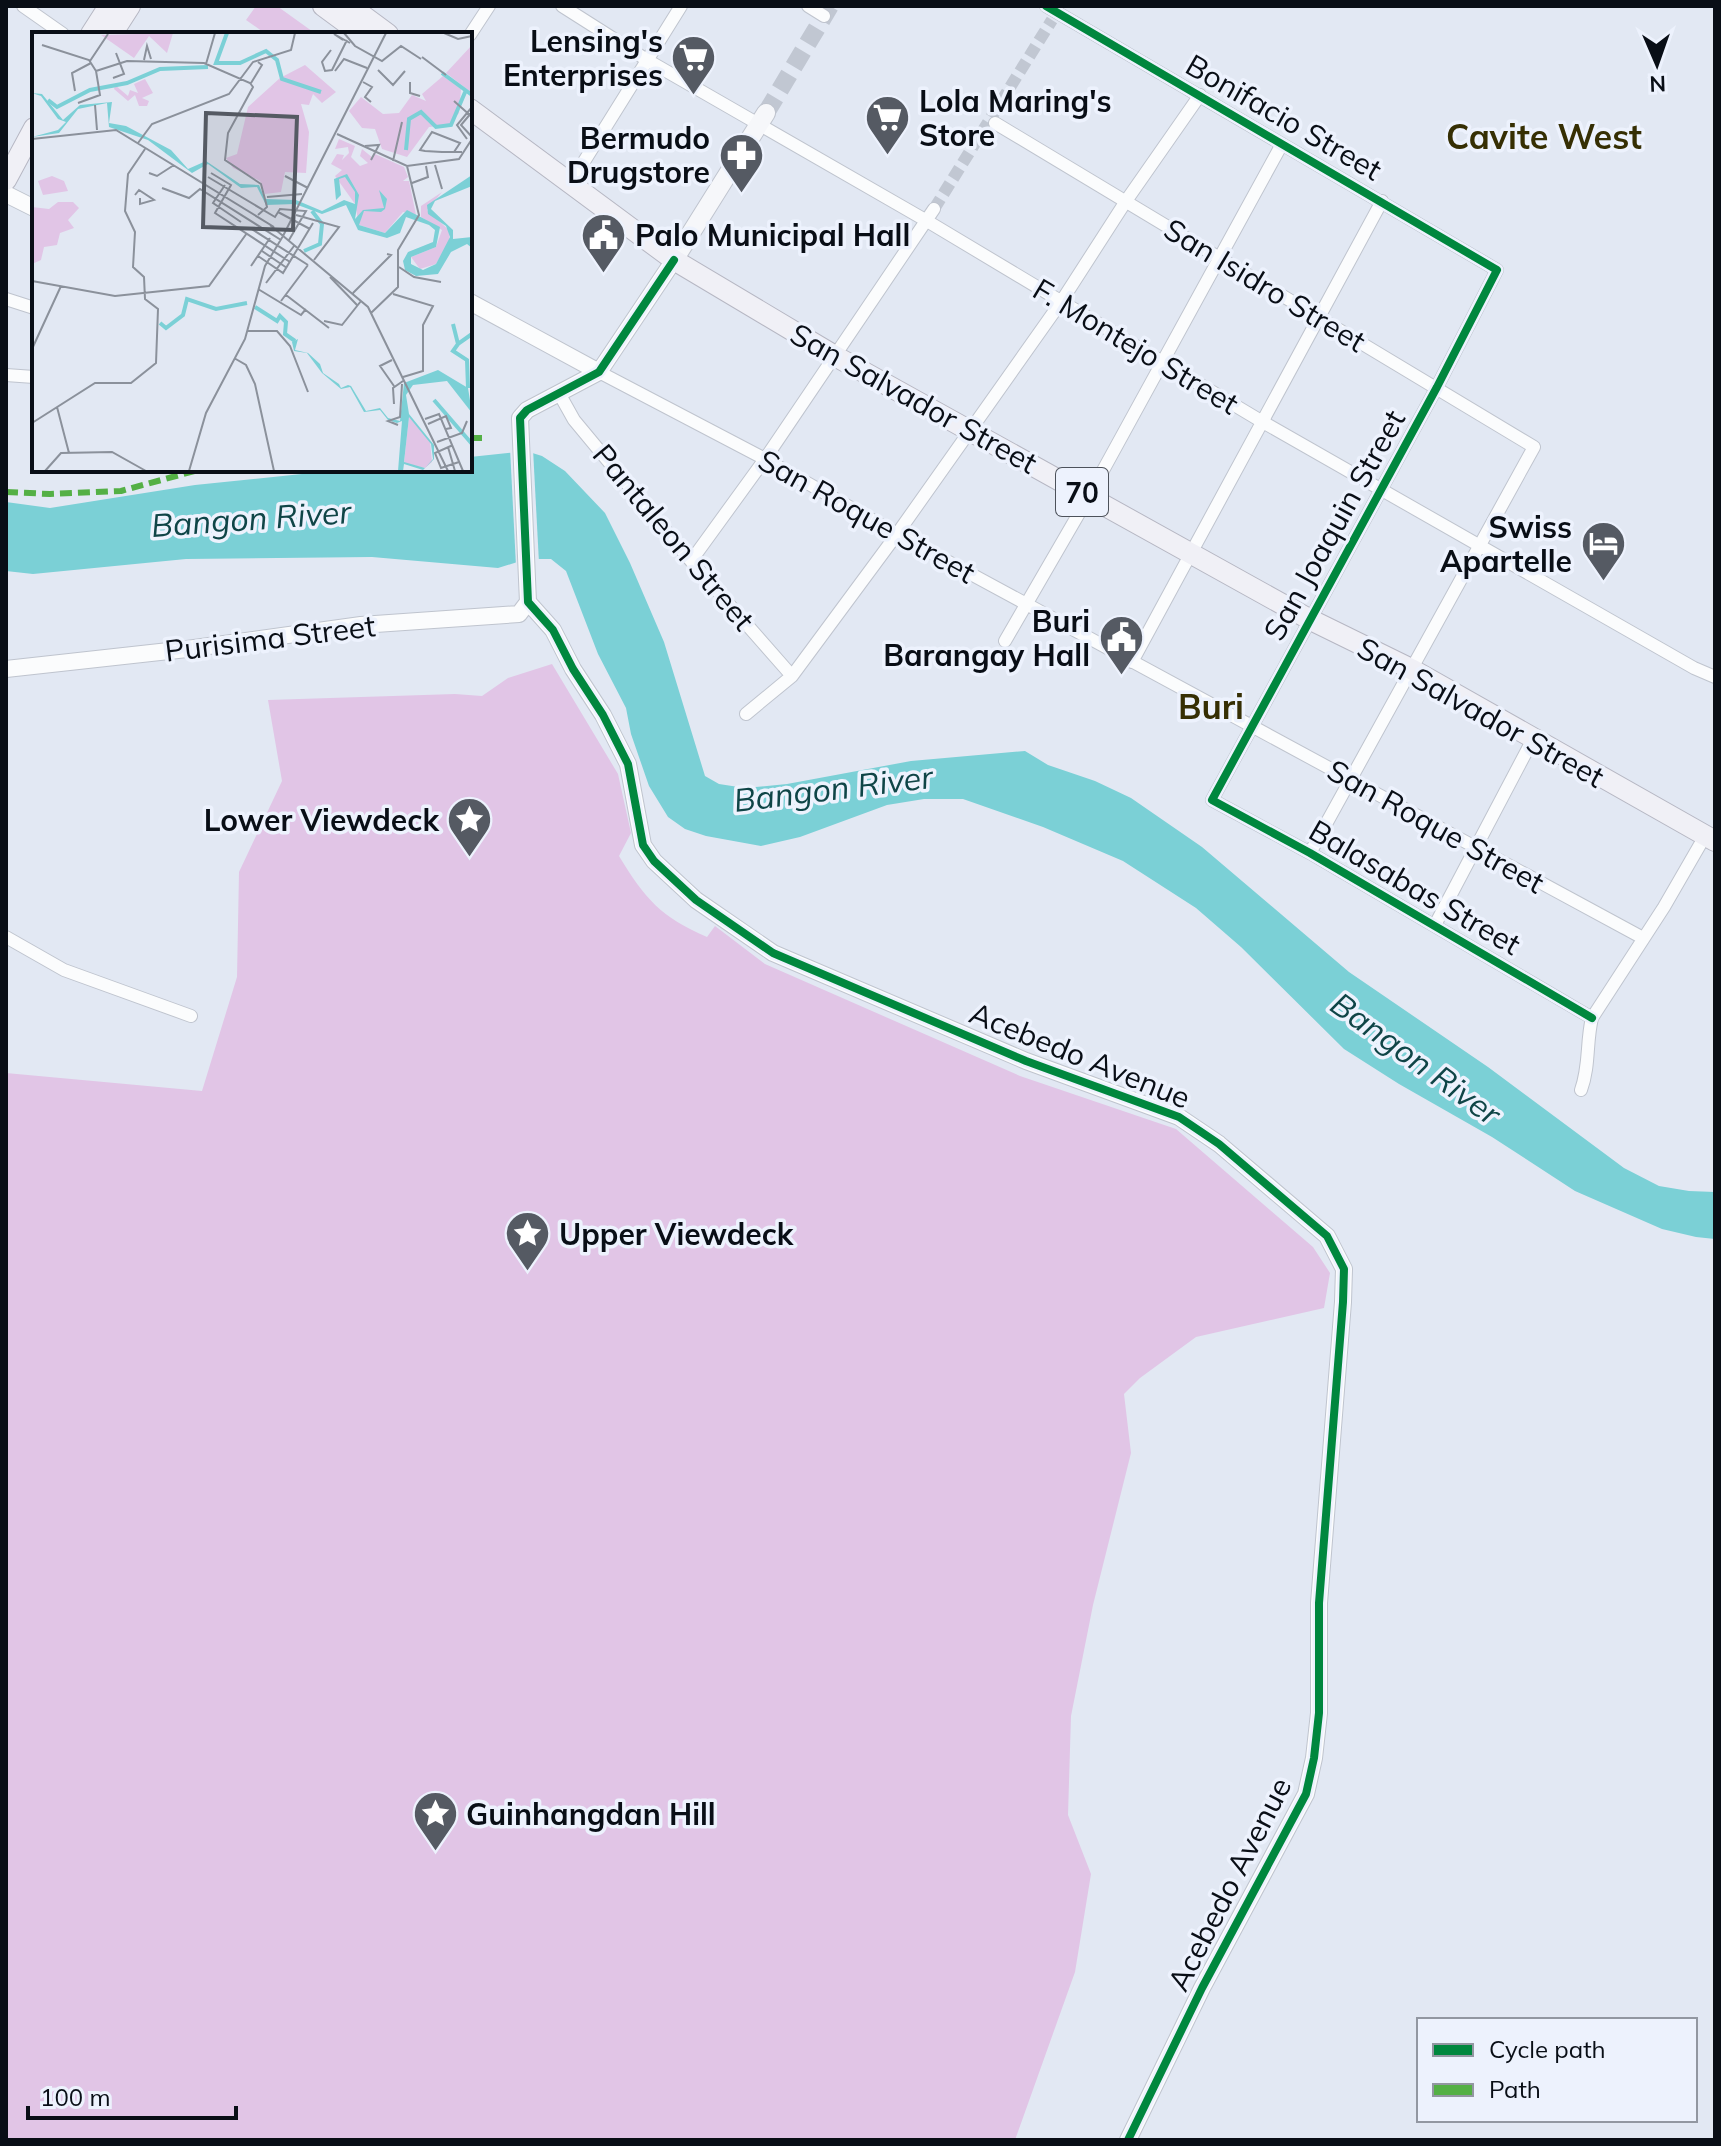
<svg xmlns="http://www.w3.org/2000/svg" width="1721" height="2146" viewBox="0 0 1721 2146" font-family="Mulish,sans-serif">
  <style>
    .green { fill: #e1c5e6 }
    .water { fill: #7bd0d6 }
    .pier { fill: #e2e8f3 }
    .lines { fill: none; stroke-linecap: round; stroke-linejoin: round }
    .minor-tunnel { stroke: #c1c7d2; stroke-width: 12; stroke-dasharray: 12 6; stroke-linecap: butt }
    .secondary-tunnel { stroke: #c1c7d2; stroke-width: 18; stroke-dasharray: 18 9; stroke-linecap: butt }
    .minor-casing { stroke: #bfc4ce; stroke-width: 14 }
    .tertiary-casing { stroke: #bfc4ce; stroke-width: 18 }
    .secondary-casing { stroke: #bfc4ce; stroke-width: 20 }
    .trunk-casing { stroke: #b6b7c3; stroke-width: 22 }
    .minor { stroke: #fbfcfd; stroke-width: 12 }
    .tertiary { stroke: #fbfcfd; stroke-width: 16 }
    .secondary { stroke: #f6f7fa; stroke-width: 18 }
    .trunk { stroke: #f0f0f6; stroke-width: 20 }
    .quiet { stroke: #54b045; stroke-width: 6; stroke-dasharray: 12 6; stroke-linecap: butt }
    .cycleway-casing { stroke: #edf2fd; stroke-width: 13 }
    .cycleway { stroke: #00873e; stroke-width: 8 }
    .labels { text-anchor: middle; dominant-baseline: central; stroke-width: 7; stroke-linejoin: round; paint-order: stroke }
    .shield { fill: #edf2fd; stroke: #4d525b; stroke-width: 2 }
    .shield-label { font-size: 28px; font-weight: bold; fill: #090e16 }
    .poi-label { font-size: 30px; font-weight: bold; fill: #090e16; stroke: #edf2fd; text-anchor: end }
    .street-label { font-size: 30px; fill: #090e16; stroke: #edf2fd }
    .water-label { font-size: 32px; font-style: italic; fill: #0f4547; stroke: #edf2fd }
    .quarter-label { font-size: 34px; font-weight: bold; fill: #362f04; stroke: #edf2fd }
    .inset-river { fill: none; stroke: #7bd0d6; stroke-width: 4 }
    .inset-road { fill: none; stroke: #8b919b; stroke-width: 2 }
    .view { fill: #555a63; fill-opacity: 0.15; stroke: #555a63; stroke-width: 4 }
    .inset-edge { fill: none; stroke: #090e16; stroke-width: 4 }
  </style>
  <rect width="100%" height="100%" fill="#e2e8f3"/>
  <!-- green -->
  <path class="green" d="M256,6H277L316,34H266L246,20Z
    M552,664L618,774L631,833L619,856C645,899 661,917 707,937L715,926L765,964L1020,1076L1176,1129L1313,1247L1330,1273L1324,1308L1196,1337L1140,1378L1124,1394L1131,1453L1093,1605L1071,1716L1068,1815L1091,1874L1075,1972L1015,2140H6V1073L202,1091L237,977L239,872L282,781L268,700L455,694L482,696L508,678Z"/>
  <!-- water -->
  <path class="water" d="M526,451L542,456L565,471L605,513L630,563L664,642L705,776L719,784L745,788L787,784L911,761L1025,751L1048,765L1095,781L1131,798L1202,847L1349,972L1488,1067L1624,1168L1659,1186L1689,1191L1715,1192V1239L1696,1237L1662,1229L1575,1191L1492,1137L1399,1084L1344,1049L1241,947L1196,908L1123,861L1043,827L963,799H924L887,805L800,837L761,846L706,836L685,829L668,817L649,786L631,734L626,708L598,654L566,571L551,559H527L498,568L372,557L186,559L33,574L6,571V502L50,508L195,485L340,470H470V457Z"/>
  <!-- pier -->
  <path class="pier" d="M527,447L533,449L539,563L516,566L510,448Z"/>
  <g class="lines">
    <!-- minor-tunnel -->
    <path class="minor-tunnel" d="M934,209L1052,20"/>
    <!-- secondary-tunnel -->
    <path class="secondary-tunnel" d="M766,113L830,6"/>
    <defs>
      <path id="minor" d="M23,6L63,34
        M562,6L647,60L927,221L1261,421L1694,668L1715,677
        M808,6L824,16
        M1046,6L1497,270L1437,387L1212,800L1310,853L1592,1018
        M470,35L489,6
        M995,123L1534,447L1310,853
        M570,184L681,6
        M6,299L34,308
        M599,372L765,459L897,534L1643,938
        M6,375L34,377
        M560,395L574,420L691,561L792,676
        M691,561L765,459L934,209
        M1005,641L1089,496L1282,144
        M1132,662L1382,201
        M746,714L792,676L897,534L1061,302L1126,201L1200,95
        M1435,925L1533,739
        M6,937L64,970L191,1016
        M1581,1090C1590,1065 1586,1043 1592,1018L1664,907L1705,836"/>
      <path id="tertiary" d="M6,194L34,208
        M674,260L599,372L527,410L520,418L528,602L553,630L573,669L603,715L628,764L643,845L654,861L696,900L773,953L1026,1061L1179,1117L1219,1144L1327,1236L1344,1269L1343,1302L1319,1603V1713L1314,1758L1306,1794L1202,1988L1128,2140
        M470,302L599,372
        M6,669L187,649L361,625L519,614L528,602"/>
      <path id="secondary" d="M674,260L766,113"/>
      <path id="trunk" d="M323,6L361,34
        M350,6L388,34
        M91,34L109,6
        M112,34L130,6
        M470,109L674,260L835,356L1309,619L1413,670L1715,841
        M6,180L34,128"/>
    </defs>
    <!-- minor casing -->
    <use href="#minor" class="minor-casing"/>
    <!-- tertiary casing -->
    <use href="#tertiary" class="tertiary-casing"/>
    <!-- secondary casing -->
    <use href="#secondary" class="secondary-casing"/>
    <!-- trunk casing -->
    <use href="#trunk" class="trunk-casing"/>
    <!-- minor -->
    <use href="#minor" class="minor"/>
    <!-- tertiary -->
    <use href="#tertiary" class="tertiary"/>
    <!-- secondary -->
    <use href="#secondary" class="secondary"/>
    <!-- trunk -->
    <use href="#trunk" class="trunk"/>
    <!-- quiet -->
    <path class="quiet" d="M470,438H488
      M6,492L50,494L121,491L198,470"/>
    <defs>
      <path id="cycleway" d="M1046,6L1497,270L1437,387L1212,800L1310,853L1592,1018
        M674,260L599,372L527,410L520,418L528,602L553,630L573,669L603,715L628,764L643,845L654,861L696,900L773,953L1026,1061L1179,1117L1219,1144L1327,1236L1344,1269L1343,1302L1319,1603V1713L1314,1758L1306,1794L1202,1988L1128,2140"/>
    </defs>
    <!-- cycleway casing -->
    <use href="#cycleway" class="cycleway-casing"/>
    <!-- cycleway -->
    <use href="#cycleway" class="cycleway"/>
  </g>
  <!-- icons -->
  <defs>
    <symbol id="supermarket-pin" viewBox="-11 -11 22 30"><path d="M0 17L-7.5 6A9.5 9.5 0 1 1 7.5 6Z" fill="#555a63" stroke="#edf2fd"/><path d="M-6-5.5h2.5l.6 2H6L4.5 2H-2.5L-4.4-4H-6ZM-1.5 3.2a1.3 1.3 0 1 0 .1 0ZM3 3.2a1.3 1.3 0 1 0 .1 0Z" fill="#fff"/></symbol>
    <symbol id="pharmacy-pin" viewBox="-11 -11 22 30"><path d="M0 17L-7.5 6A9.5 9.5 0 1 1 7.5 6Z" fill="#555a63" stroke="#edf2fd"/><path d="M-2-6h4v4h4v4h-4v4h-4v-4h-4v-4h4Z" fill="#fff"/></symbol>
    <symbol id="civic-pin" viewBox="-11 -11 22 30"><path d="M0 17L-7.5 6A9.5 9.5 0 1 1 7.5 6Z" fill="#555a63" stroke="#edf2fd"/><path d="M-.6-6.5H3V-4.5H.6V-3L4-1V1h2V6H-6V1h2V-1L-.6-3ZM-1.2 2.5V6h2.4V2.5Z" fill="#fff"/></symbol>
    <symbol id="hotel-pin" viewBox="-11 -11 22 30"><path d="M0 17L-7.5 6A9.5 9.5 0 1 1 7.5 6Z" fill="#555a63" stroke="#edf2fd"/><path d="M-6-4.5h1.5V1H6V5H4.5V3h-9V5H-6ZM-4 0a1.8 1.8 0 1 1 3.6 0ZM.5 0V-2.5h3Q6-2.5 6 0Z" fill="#fff"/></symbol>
    <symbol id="sight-pin" viewBox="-11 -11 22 30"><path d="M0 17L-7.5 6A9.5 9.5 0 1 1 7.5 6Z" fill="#555a63" stroke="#edf2fd"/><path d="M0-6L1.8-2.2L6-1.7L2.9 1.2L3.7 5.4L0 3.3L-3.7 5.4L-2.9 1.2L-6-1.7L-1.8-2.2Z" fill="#fff"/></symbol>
  </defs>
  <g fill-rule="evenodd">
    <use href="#supermarket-pin" x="668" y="32" width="51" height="69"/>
    <use href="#supermarket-pin" x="862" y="92" width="51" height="69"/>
    <use href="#pharmacy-pin" x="716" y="130" width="51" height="69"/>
    <use href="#civic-pin" x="578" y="210" width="51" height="69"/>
    <use href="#hotel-pin" x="1578" y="518" width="51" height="69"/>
    <use href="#civic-pin" x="1096" y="612" width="51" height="69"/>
    <use href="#sight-pin" x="444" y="794" width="51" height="69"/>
    <use href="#sight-pin" x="502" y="1208" width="51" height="69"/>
    <use href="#sight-pin" x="410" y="1788" width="51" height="69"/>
  </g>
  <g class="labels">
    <!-- shield labels -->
    <rect class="shield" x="1056" y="468" width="52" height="48" rx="6"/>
    <g class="shield-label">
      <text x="1082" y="492">70</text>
    </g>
    <!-- poi labels -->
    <g class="poi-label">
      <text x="663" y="41">Lensing's<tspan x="663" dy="34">Enterprises</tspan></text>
      <text x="919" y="101" text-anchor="start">Lola Maring's<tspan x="919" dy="34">Store</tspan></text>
      <text x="710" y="138">Bermudo<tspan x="710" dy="34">Drugstore</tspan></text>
      <text x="635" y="235" text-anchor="start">Palo Municipal Hall</text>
      <text x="1572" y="527">Swiss<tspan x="1572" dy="34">Apartelle</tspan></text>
      <text x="1090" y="621">Buri<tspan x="1090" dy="34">Barangay Hall</tspan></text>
      <text x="439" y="820">Lower Viewdeck</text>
      <text x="559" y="1234" text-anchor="start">Upper Viewdeck</text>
      <text x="466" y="1814" text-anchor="start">Guinhangdan Hill</text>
    </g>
    <!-- street labels -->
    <g class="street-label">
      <text transform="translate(1284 117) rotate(30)">Bonifacio Street</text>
      <text transform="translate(1265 285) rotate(31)">San Isidro Street</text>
      <text transform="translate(1136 346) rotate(31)">F. Montejo Street</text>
      <text transform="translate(914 398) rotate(29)">San Salvador Street</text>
      <text transform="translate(867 516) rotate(29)">San Roque Street</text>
      <text transform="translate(1334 525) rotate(-61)">San Joaquin Street</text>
      <text transform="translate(674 537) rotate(50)">Pantaleon Street</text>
      <text transform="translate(270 638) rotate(-7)">Purisima Street</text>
      <text transform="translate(1481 712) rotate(29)">San Salvador Street</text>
      <text transform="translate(1436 826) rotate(29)">San Roque Street</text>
      <text transform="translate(1415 887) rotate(30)">Balasabas Street</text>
      <text transform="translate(1080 1055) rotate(22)">Acebedo Avenue</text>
      <text transform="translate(1229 1884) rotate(-63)">Acebedo Avenue</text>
    </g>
    <!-- water labels -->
    <g class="water-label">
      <text transform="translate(251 518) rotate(-4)">Bangon River</text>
      <text transform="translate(833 788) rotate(-7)">Bangon River</text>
      <text transform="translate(1416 1058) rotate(36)">Bangon River</text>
    </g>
    <!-- quarter labels -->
    <g class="quarter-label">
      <text x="1544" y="136">Cavite West</text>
      <text x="1211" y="706">Buri</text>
    </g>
  </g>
  <!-- overview -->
  <g transform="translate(32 32)">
    <rect width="440" height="440" fill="#e2e8f3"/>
    <path d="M141,1L135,21L117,4L102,26L69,3ZM440,13V61L414,41ZM273,33L304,60L290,71L281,62L277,73L269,72L277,100L274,141L253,140L249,160L233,162L228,149L201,136L194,126L205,122L216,75L248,46ZM411,44L429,57L427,81L417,93L397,95L375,125L350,117L343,97L330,96L317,79L329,65L351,82L367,81L380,63L394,69L390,62ZM113,47L121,61L110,66L117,69L115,74H107L103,63L96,69L82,57L83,53L96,64L98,58L106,61L102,52ZM307,107L323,114L319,125L328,134L336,131L328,124L330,117L341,126L343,122L372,135L376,145L371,149H377L384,183L371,180L353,201L327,193L323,172L303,144L310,138L299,132L305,122L312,123L310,128L317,121L316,115L303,117ZM20,144L32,149L36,159L11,163L6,149ZM410,160L395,178L418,199L417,209L404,232L388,237L379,225L404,215L410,198L389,185V174ZM26,170H41L47,176L36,188L42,196L28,201L25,213L12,215L9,228L0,232V175L17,177ZM377,384L398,409L400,430L393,436L372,431Z" fill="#e1c5e6"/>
    <path d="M0,61L10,62L31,88L48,73L80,70L77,91L94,94L139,118L156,137L174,129L208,152L227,153L233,167L264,168L290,179L312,168L323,172V160L313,145L307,147L309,163L304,168L302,147L315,142L327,163L323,187L331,178L352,176L347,158L355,167L353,177L349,180L332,179L327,193L353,201L375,178L408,195L404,215L379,225V232L391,238L404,232L418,205L414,194L396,182L395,173L440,143V154L403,169L399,177L421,198V207L440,205V216L435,212L419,220L406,242L384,244L373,238L371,229L376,220L401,210L403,198L397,193L374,185L368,201L355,206L326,198L314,173L290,182L263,172L234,173L225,155L209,156L176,132L160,141L116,108L77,95L75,71L46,77L27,101L0,105L26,98L34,90L26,87L9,64ZM266,307L263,318L276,321L288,332L291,341L307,352L309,356L316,353L319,354L334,379L348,376L356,386L368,389L372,351L406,338L436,356L440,381L415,349L381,353L374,363L377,382L402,413V427L391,438L372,432L371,439H366L370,389L365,391L356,388L348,378L332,380L318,355L309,357L290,341L275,321L262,319L260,310ZM377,385L399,412L401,427L393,436L372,430Z" fill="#7bd0d6" fill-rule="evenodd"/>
    <path class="inset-river" d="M195,1L184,31H208L234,19L245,28L250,47L289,60M410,41L440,63M16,68L25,75L58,58L95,51L128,37L176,35M374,118L377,87L389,80L404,95L419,93L434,58M272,219L288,212L290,192L280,179M223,275L245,289L248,284L254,290L253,302L263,309M128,291L134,296L151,283L155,267L184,277L215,271M421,292L426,312L440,302M426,312L421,319L435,328L436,356M402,368L440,412"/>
    <path class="inset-road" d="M312,1L323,14L350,29L369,14L389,27M412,1L426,7L440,4M311,8L302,2L318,11M10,13L57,28L64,39M299,18L290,30L293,39L300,38L315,8M390,25L414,43M112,28L115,14L119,27M58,29L76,2M174,32L183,1M346,38L361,53L373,39M303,39L312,27L335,36M81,46L92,42L84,21M331,50L340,55L333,65L339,70M378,50V61L388,64L381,62M219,51L230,33L226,30M43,59L40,41L59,31M422,69L440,85M46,71L68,63L64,39L95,29L172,31L218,51L221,55L196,101L193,128L229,152L235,175L226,183M63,73L65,98M440,80L429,93L440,105M305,102L375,134L427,127L440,107M0,107L84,98L242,195M435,107L425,93L440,75M106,111L120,92L197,62L221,30L259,18L263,1M333,114L347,113L339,128M422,120L428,111L400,100L388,118L393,119L410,120H430M361,129L370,90M403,133L410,157M117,141L125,144L142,133M179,141L199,153L183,181L258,230M253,144L276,156M176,145L243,185L248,177L274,179L257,208M380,151L396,145L394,134M193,153L181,171L209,190M130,156L157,166L168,157L249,208M103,163L107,158L122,168L108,172V166M235,165L270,162M246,180L278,197M264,183L307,195L282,228M238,193L336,275L416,439M218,196L276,233M251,204L354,1M230,219L255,236M226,224L251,241L281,191M219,234L238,206M367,235L382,245L409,250M298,245L325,273M0,249L83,264L177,254L215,201M234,251L262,214M226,257L269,283L274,277M321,261L359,223L355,222M361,262L401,274L391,293V339L371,345M254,263L297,296M249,269L276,233M339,281L366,255V218L387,183L375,134M292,289L310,293L329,269M215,299H245L258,314L276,360M0,317L29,254M202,326L214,333L223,352L242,439M360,328L348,334L362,354M362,372L361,356L371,349M25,375L37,421M393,387L407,382L431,439M0,391L63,351H99L124,331L126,277L113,267L112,245L101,235L103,200L93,179L96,142L113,117M396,392L414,384L419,396L414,397M366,393L356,389L368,385L370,352M405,410L430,401L435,389M421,413L403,421L409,436L427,430M416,415L423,439M13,439L29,421L80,420L114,439M157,439L174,381L213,307L233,234L251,204"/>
    <path class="view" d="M174,81L265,85L261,198L171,195Z"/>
    <rect width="440" height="440" class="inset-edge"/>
  </g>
  <!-- border -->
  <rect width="1721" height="2146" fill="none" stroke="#090e16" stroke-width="16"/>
  <!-- legend -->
  <rect x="1417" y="2018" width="280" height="104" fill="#edf2fd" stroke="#9297a1" stroke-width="2"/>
  <rect x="1433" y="2044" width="40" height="12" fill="#00873e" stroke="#9297a1" stroke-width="2"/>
  <text x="1489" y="2058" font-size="24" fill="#090e16">Cycle path</text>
  <rect x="1433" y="2084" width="40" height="12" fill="#54b045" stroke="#9297a1" stroke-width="2"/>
  <text x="1489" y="2098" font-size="24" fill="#090e16">Path</text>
  <!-- north arrow -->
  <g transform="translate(1657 64) rotate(178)" stroke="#edf2fd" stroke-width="6" paint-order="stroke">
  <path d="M0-6L14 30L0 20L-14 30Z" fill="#090e16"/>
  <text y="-12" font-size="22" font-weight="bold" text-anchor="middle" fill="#090e16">N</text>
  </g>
  <!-- scale -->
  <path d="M28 2106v12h208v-12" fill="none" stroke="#090e16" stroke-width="4"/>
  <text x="40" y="2106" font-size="24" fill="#090e16" stroke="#edf2fd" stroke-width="6" paint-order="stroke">100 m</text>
</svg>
